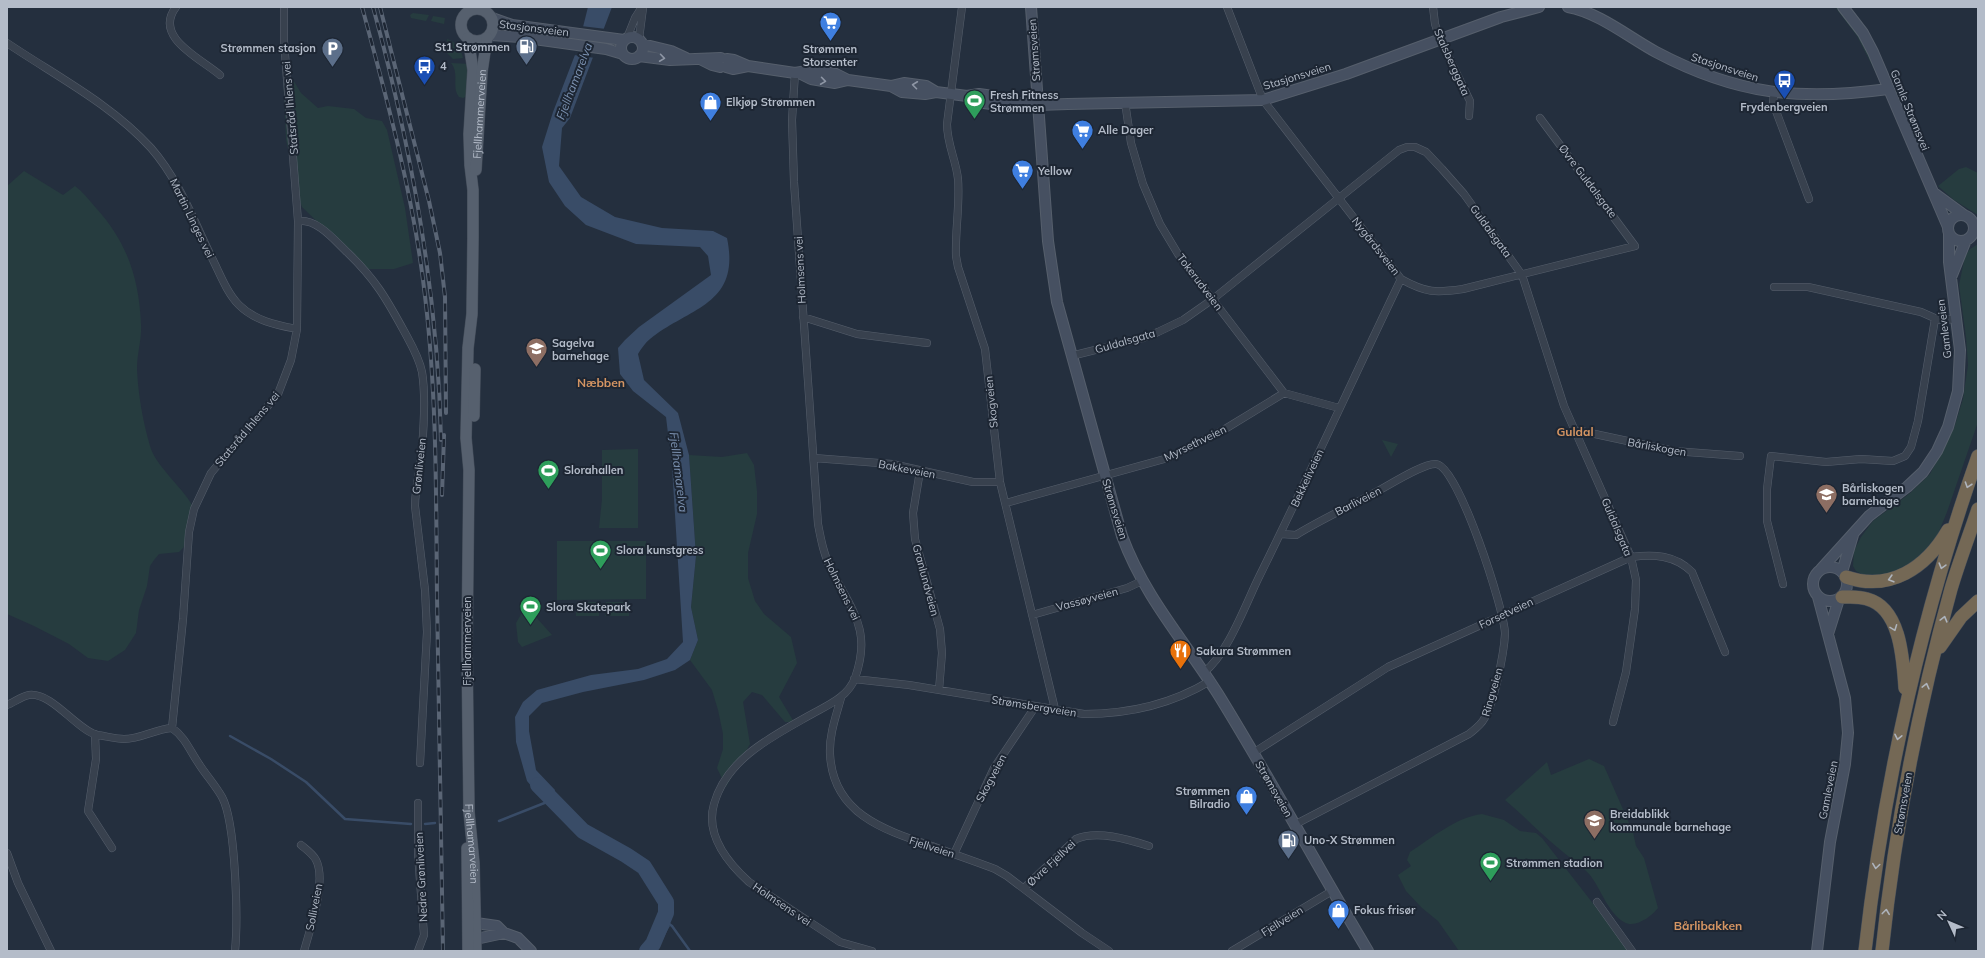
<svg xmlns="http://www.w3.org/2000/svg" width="1985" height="958" viewBox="0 0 1985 958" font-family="Mulish,sans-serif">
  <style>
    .green { fill: #263c3f }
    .water { fill: #394c67 }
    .pier { fill: #242f3e }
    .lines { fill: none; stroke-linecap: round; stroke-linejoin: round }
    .stream { stroke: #394c67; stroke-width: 2.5 }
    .river { stroke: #394c67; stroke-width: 16 }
    .minor-casing { stroke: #565f6c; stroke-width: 8 }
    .secondary-casing { stroke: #565f6c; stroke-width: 12 }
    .primary-casing { stroke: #414a57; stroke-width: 12 }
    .motorway-casing { stroke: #434c59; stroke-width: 14 }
    .minor { stroke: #38414e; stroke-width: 7 }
    .secondary { stroke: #465061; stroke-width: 10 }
    .primary { stroke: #56606e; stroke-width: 11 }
    .motorway { stroke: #746855; stroke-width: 13 }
    .rail-casing { stroke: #5a6575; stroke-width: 4 }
    .rail { stroke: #1d2633; stroke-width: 2.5; stroke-dasharray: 8; stroke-linecap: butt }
    .oneway { stroke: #8e96a5 }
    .oneway2 { stroke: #aeb4bd }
    .labels { text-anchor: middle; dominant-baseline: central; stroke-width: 4; stroke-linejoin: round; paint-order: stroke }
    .street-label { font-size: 11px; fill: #b4bcc9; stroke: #1d2633 }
    .poi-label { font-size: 11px; font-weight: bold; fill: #b4bcc9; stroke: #1d2633; text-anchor: start }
    .water-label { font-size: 12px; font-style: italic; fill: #7c92b1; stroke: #1d2633 }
    .neighbourhood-label { font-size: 12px; font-weight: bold; fill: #d59563; stroke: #1d2633 }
  </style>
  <rect width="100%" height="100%" fill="#242f3e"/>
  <!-- green -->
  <path class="green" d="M1835,7H1838C1853,25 1872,49 1876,73L1857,36Z
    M413,13L429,15L426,21L411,18L410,15Z
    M433,16L445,18L444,24L431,21Z
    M447,39C455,41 462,50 463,58L453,59L446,52Z
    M451,63L470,64L467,96L463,98L459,97C451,87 460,74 451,63Z
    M283,72L292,78L301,93L318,108L328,106L354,109L366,118L382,121L387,130L405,208L413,263L394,269H366L302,207L296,190L286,139Z
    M1966,167L1978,173V215L1954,200L1938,186L1959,169Z
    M24,171L63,195L75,186C83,192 89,200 96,208C127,242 139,278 141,324C142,339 137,353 137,369C138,394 143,422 150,446C155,465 182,487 192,505L185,546L179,552L159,554L154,560L150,566L147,586L139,610L136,633L125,650L108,661L88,658L69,644L34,626L7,614V186Z
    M1978,244V422L1947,512L1938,534L1916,563L1882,576L1863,575L1856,571L1853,566L1854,551L1861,537L1873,521L1909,494L1930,474L1954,428L1963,399L1968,365L1966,337L1959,285L1965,256L1970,249Z
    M1382,440L1398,444L1391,457Z
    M638,449V528H599L602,499V450Z
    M747,453L754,465L757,491V514L748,553V578L755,601L764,614L791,637L797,663L779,697L794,722H785L762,695L752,692L743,702L750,744L726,787L717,768L723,749V734L718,710L712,690L690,660L698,640L691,607L696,556L689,455L722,457Z
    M557,541H646V599L557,600Z
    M576,602H600L599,616H576Z
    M606,602H629V616H605Z
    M526,606L552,635L522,647L518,642L516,623Z
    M1589,759L1604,766L1633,832L1636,846L1644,858L1658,908C1652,916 1635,929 1624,922C1608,913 1601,889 1590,875C1580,864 1568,857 1557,847C1539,832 1523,815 1505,800L1547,762L1551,775Z
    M1482,814L1504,820L1520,831L1536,833L1542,838L1630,951H1459L1438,921L1422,908L1406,891L1398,875L1411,866L1407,860L1410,852C1432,838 1456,817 1482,814Z"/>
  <!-- water -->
  <path class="water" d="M588,7H612L570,118L562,128L559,166L581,197L615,217L662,228L713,231L727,238C741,305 690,307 650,339C645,343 641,349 638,354L644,380L678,413L689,455L696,556L691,607L698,640L690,660L675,670L644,680L583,692L542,703L529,716V731L536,770L555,790L552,800L538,794L527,781L516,742L515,717L523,702L537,690L591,675L638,669L667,659L683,642L672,467L666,417L633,391L620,374L618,348L625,340L639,327L711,275L708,256L700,247L636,244L586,225L565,206L549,182L542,147L553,112L578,47Z
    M658,917L670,926C665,934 662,944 656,951H640C651,941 656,931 658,917Z"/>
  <!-- pier -->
  <path class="pier" d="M581,26L606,29L595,58L574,55Z"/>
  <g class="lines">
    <!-- stream -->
    <path class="stream" d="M230,736L271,759L306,782L345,819L411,824
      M499,821L552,800
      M425,824L435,823
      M664,920L672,926L690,951"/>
    <!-- river -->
    <path class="river" d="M538,785L583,831L626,855L644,867L666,902V913L653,944L647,951"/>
    <defs>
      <path id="minor" d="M176,7C153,37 200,58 220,75
        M962,7L947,124C947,144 956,160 958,179C960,205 955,231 956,256L958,267L985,349L1000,482L1055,709
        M1227,7L1263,100L1401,279C1426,293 1436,293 1463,289L1635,246L1540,118
        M1433,7L1435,24L1440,39L1470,101L1469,116
        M627,38L635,18L642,7
        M639,39L643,8
        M7,43C56,76 111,104 151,148C179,180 194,221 212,258C220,274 227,293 239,305C255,321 277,325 297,329
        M795,73L792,120L794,182L818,524C821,540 824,556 832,571C852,611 872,630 855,678C848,697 828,705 812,714C773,736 727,758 714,804C705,835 727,862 749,882L840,942L872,951
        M1774,93L1773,103L1809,199
        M1125,102L1131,143L1143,184L1160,224L1178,254L1284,393L1339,408
        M298,221C318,219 334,240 348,253C375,279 386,298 404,331C411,344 419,357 422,372C426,396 424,424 422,448C421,468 415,486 415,506L425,590L427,632L420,763
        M1774,287H1808L1921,312L1939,320L1956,319
        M803,317L857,334L927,343
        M1071,356L1143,338L1158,332L1183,320L1213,299L1399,150L1407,147H1415L1426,152L1442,169L1464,194L1522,275L1564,406L1631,557L1636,580L1635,609L1626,672L1613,722
        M1575,432L1581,431L1674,451L1740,456
        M814,458L892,464L973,482H1000
        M920,471L913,513L915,539L940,629L942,653L939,690
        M1006,503L1168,458L1225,429L1284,393
        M1281,534L1296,535C1322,519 1349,507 1376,492C1388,486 1423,463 1436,464C1458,465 1505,611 1505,634C1504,653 1494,704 1484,719C1481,725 1475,729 1469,734L1294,825
        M1783,584L1767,521V489L1771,456L1826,462L1861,459L1893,461L1905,456L1911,447L1918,421L1935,319
        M1032,615L1127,588L1142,581
        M1204,672C1227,655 1245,606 1258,579C1307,480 1353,379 1401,279
        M854,679L909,685L1084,714C1128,714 1172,704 1210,681
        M841,698C836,716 829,735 830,754C833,814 884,830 932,846C953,854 974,861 995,869L1007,876L1082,933L1109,951
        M7,705C13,703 22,696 29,695C52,692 77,730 97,735C105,736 116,739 124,739C141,739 155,729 172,728
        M172,728L183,619L189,532L194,509L211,473L278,394L291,360L297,329L298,221L284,41V7
        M172,728C185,737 190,751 199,764C206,775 215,785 222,797C236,823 238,920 235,951
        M95,734L96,759L88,811L112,848
        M1253,753L1388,667L1631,557C1654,554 1675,555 1692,572L1725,652
        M301,845C307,850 313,854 316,860C327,881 310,929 304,951
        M7,853L18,883L51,951
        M954,854L994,768L1035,707
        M1024,888L1076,839C1097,830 1127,839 1149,846
        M1597,902L1632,951
        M418,951L424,935L418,854V803
        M1232,951L1332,891"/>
      <path id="secondary" d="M1031,7L1048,241L1057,302L1122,536C1145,598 1184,640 1218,694C1270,778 1317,866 1368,951
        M1568,7C1598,12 1630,38 1656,52C1737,95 1800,101 1888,89
        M1843,7L1863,33L1873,52L1948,227
        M492,18L512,25L624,40
        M490,35L520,37L606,49L623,54
        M621 48a11 11 0 1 1 22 0a11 11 0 1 1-22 0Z
        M642,44L671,51L686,58
        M639,56L670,60L721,58
        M700,59L712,65L720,67
        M727,59L734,60L748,66L795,73L813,70L836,74L848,80
        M726,67L733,69L748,66
        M799,73L811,79L835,83L848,80L891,86L904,83L926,86L936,92
        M891,86L902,92L925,94L936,92L967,96L979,94L993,96L1003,101
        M967,96L977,102L991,104L1003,101L1038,105L1068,104L1263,100L1346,74L1501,17L1539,7
        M1934,193L1964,215
        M1948 228a13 13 0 1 1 26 0a13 13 0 1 1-26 0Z
        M1952,275L1966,240
        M1813 584a17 17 0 1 1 34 0a17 17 0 1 1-34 0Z
        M1821,569L1869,516L1907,487L1923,472L1937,451L1948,427L1958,391L1960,350L1949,262V234
        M1842,572L1853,535
        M1828,634L1839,599
        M504,933L476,939L468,931L476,923L497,926L504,933L518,938L531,951
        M1817,951L1830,842L1845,764L1848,733L1845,698L1818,597"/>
      <g id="primary">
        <circle cx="477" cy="25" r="16"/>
        <path id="s1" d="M468,38L473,70L469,134L470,165L473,190V238L472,314L468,348L466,438L469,470L467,649L469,812L474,863L476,951"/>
        <path id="s2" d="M476,170L482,72L487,38"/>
        <path d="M474,416L475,369"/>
        <path d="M467,848L468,951"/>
      </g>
      <path id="motorway" d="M1846,577C1890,592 1926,568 1948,530
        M1842,597C1850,597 1859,596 1867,599C1901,608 1903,660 1905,688
        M1940,647L1961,617L1978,601
        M1865,951C1884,782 1921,617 1978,456
        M1882,951C1895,829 1918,708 1951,589C1959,562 1969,536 1978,509"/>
    </defs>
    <!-- minor casing -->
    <use href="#minor" class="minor-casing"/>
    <!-- secondary casing -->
    <use href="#secondary" class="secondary-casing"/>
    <!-- primary casing -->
    <use href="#primary" class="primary-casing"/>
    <!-- motorway casing -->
    <use href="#motorway" class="motorway-casing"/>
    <!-- minor -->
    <use href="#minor" class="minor"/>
    <!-- secondary -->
    <use href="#secondary" class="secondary"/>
    <!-- primary -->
    <use href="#primary" class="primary"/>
    <!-- motorway -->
    <use href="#motorway" class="motorway"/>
    <defs>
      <path id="rail" d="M362,7C388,103 414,198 425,296C437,396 436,497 437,597C439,715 441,833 443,951
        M373,7C412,149 438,293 441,440
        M380,7L429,201L440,253L445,297L446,413
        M442,495L444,435"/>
    </defs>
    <!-- rail casing -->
    <use href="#rail" class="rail-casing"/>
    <!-- rail -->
    <use href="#rail" class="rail"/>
  </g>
  <!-- one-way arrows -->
  <defs><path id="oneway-chevron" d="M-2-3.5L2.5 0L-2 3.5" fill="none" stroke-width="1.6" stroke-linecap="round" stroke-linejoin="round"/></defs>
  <g class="oneway">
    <use href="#oneway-chevron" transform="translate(662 58) rotate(8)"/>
    <use href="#oneway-chevron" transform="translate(823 81) rotate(8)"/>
    <use href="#oneway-chevron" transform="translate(915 85) rotate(-173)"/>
  </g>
  <g class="oneway2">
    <use href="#oneway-chevron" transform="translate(1968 485) rotate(109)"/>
    <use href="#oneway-chevron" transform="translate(1942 566) rotate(106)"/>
    <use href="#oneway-chevron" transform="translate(1891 579) rotate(164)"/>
    <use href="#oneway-chevron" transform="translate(1944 619) rotate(-75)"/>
    <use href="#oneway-chevron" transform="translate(1894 628) rotate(69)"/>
    <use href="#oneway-chevron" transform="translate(1926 686) rotate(-76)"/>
    <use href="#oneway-chevron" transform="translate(1898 737) rotate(102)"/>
    <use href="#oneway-chevron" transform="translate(1876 866) rotate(98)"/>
    <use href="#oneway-chevron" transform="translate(1886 912) rotate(-83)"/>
  </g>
  <!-- icons -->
  <defs>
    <symbol id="supermarket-pin" viewBox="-11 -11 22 30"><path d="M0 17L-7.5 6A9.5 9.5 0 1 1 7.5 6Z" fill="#3f7fe0" stroke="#1d2633"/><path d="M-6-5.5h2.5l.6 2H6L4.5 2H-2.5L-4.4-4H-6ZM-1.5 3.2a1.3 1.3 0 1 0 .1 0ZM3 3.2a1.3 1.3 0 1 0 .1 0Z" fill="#fff"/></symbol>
    <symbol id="fuel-pin" viewBox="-11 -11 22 30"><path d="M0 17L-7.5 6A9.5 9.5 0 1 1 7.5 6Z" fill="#5c6f8a" stroke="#1d2633"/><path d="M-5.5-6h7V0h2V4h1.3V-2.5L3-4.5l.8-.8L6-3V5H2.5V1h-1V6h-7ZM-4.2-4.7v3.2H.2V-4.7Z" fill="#fff"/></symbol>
    <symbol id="parking-pin" viewBox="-11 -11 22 30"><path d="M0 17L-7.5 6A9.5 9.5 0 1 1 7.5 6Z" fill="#5c6f8a" stroke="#1d2633"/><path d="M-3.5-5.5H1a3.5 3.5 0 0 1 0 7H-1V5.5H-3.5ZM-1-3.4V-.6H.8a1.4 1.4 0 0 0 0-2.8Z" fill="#fff"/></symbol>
    <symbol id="bus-pin" viewBox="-11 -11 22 30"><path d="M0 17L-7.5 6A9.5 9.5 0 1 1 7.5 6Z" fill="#1a4fb4" stroke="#1d2633"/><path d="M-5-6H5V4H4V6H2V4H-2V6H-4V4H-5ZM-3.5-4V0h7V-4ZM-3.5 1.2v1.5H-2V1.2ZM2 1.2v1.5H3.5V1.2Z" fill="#fff"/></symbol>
    <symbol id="stadium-pin" viewBox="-11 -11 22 30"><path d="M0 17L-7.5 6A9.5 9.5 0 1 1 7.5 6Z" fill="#2e9e5b" stroke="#1d2633"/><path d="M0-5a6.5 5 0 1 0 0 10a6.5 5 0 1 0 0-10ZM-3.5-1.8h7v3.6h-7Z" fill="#fff"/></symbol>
    <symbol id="shop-pin" viewBox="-11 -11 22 30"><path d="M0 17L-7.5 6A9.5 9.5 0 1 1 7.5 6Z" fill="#3f7fe0" stroke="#1d2633"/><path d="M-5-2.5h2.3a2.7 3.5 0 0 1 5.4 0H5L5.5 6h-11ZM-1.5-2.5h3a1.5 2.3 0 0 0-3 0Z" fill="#fff"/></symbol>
    <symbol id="school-pin" viewBox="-11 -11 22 30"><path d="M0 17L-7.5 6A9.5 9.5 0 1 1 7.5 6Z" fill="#8d6e63" stroke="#1d2633"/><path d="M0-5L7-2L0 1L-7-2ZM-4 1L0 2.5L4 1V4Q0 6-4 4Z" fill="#fff"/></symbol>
    <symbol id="restaurant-pin" viewBox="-11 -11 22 30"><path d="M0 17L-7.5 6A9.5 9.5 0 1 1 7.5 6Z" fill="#e8710a" stroke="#1d2633"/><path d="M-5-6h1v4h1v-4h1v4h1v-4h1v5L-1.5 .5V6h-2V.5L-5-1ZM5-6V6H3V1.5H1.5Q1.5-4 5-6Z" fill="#fff"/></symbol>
  </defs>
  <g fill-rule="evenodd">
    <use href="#supermarket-pin" x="818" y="10" width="25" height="34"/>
    <use href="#fuel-pin" x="514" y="34" width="25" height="34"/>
    <use href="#parking-pin" x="320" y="36" width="25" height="34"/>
    <use href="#bus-pin" x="412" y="54" width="25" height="34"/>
    <use href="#bus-pin" x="1772" y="68" width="25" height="34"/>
    <use href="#stadium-pin" x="962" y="88" width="25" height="34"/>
    <use href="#shop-pin" x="698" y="90" width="25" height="34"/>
    <use href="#supermarket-pin" x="1070" y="118" width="25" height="34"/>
    <use href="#supermarket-pin" x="1010" y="158" width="25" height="34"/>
    <use href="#school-pin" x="524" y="336" width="25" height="34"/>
    <use href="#stadium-pin" x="536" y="458" width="25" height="34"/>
    <use href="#school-pin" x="1814" y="482" width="25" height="34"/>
    <use href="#stadium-pin" x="588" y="538" width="25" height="34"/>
    <use href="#stadium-pin" x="518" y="594" width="25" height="34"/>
    <use href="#restaurant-pin" x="1168" y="638" width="25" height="34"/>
    <use href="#shop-pin" x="1234" y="784" width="25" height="34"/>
    <use href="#school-pin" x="1582" y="808" width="25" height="34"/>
    <use href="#fuel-pin" x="1276" y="828" width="25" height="34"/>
    <use href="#stadium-pin" x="1478" y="850" width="25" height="34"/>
    <use href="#shop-pin" x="1326" y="898" width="25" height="34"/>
  </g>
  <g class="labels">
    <!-- street labels -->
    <g class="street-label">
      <text transform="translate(534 28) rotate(7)">Stasjonsveien</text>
      <text transform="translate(1034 50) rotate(-94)">Strømsveien</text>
      <text transform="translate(1452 62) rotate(66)">Stalsberggata</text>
      <text transform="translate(1725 67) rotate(18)">Stasjonsveien</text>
      <text transform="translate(1297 76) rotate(-17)">Stasjonsveien</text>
      <text transform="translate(290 108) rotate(-95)">Statsråd Ihlens vei</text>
      <text transform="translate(1910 110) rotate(68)">Gamle Strømsvei</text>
      <text stroke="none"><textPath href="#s2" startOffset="56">Fjellhammerveien</textPath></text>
      <text transform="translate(1588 181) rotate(53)">Øvre Guldalsgate</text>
      <text transform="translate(192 218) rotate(64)">Martin Linges vei</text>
      <text transform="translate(1491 231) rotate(54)">Guldalsgata</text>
      <text transform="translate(1376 246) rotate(52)">Nygårdsveien</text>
      <text transform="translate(800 270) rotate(-93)">Holmsens vei</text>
      <text transform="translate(1200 282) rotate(53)">Tokerudveien</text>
      <text transform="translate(1944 329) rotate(-97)">Gamleveien</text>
      <text transform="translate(1125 341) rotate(-16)">Guldalsgata</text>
      <text transform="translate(991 402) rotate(-96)">Skogveien</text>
      <text transform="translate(247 429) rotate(-50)">Statsråd Ihlens vei</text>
      <text transform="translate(1195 443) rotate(-26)">Myrsethveien</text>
      <text transform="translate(1657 447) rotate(10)">Bårliskogen</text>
      <text transform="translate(419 466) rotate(-84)">Grønliveien</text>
      <text transform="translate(907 469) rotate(11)">Bakkeveien</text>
      <text transform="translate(1307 478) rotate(-65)">Bekkeliveien</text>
      <text transform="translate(1358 501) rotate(-27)">Barliveien</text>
      <text transform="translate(1115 509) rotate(73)">Strømsveien</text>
      <text transform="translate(1617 527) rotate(67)">Guldalsgata</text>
      <text transform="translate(926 580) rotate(75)">Granlundveien</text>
      <text transform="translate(842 589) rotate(64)">Holmsens vei</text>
      <text transform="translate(1087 599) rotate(-15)">Vassøyveien</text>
      <text transform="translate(1506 613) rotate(-25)">Forsetveien</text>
      <text transform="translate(467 641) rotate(-90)">Fjellhammerveien</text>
      <text transform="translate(1492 692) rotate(-74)">Ringveien</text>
      <text transform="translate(1034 706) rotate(9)">Strømsbergveien</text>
      <text transform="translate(991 778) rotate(-62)">Skogveien</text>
      <text transform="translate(1274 789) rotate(60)">Strømsveien</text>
      <text transform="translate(1828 790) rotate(-79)">Gamleveien</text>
      <text transform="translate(1903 803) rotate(-80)">Strømsveien</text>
      <text transform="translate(932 847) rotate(18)">Fjellveien</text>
      <text stroke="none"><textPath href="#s1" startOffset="807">Fjellhamarveien</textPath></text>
      <text transform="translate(1051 863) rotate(-43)">Øvre Fjellvei</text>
      <text transform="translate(421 877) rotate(-93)">Nedre Grønliveien</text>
      <text transform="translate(782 904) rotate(34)">Holmsens vei</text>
      <text transform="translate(314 907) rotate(-79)">Solliveien</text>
      <text transform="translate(1282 921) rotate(-32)">Fjellveien</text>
    </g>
    <!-- poi labels -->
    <g class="poi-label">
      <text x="510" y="47" text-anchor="end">St1 Strømmen</text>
      <text x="316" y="48" text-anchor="end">Strømmen stasjon</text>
      <text x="830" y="49" text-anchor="middle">Strømmen<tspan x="830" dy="13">Storsenter</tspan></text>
      <text x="440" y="66">4</text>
      <text x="990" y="95">Fresh Fitness<tspan x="990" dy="13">Strømmen</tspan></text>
      <text x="726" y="102">Elkjøp Strømmen</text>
      <text x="1784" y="107" text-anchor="middle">Frydenbergveien</text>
      <text x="1098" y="130">Alle Dager</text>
      <text x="1038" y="171">Yellow</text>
      <text x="552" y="343">Sagelva<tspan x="552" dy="13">barnehage</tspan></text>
      <text x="564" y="470">Slorahallen</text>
      <text x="1842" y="488">Bårliskogen<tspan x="1842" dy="13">barnehage</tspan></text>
      <text x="616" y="550">Slora kunstgress</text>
      <text x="546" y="607">Slora Skatepark</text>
      <text x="1196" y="651">Sakura Strømmen</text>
      <text x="1230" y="791" text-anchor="end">Strømmen<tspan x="1230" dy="13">Bilradio</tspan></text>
      <text x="1610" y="814">Breidablikk<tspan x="1610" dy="13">kommunale barnehage</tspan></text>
      <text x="1304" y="840">Uno-X Strømmen</text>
      <text x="1506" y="863">Strømmen stadion</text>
      <text x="1354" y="910">Fokus frisør</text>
    </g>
    <!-- water labels -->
    <g class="water-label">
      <text transform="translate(574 81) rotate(-69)">Fjellhamarelva</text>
      <text transform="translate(679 472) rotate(83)">Fjellhamarelva</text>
    </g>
    <!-- neighbourhood labels -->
    <g class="neighbourhood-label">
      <text x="601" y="382">Næbben</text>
      <text x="1575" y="431">Guldal</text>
      <text x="1708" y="925">Bårlibakken</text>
    </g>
  </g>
  <!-- border -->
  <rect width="1985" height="958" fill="none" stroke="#b4bcc9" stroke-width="16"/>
  <!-- north arrow -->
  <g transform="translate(1949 922) rotate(314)" stroke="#1d2633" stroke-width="3" paint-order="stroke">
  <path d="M0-3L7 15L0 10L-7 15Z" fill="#b4bcc9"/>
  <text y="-6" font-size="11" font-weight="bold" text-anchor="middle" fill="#b4bcc9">N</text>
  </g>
</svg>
